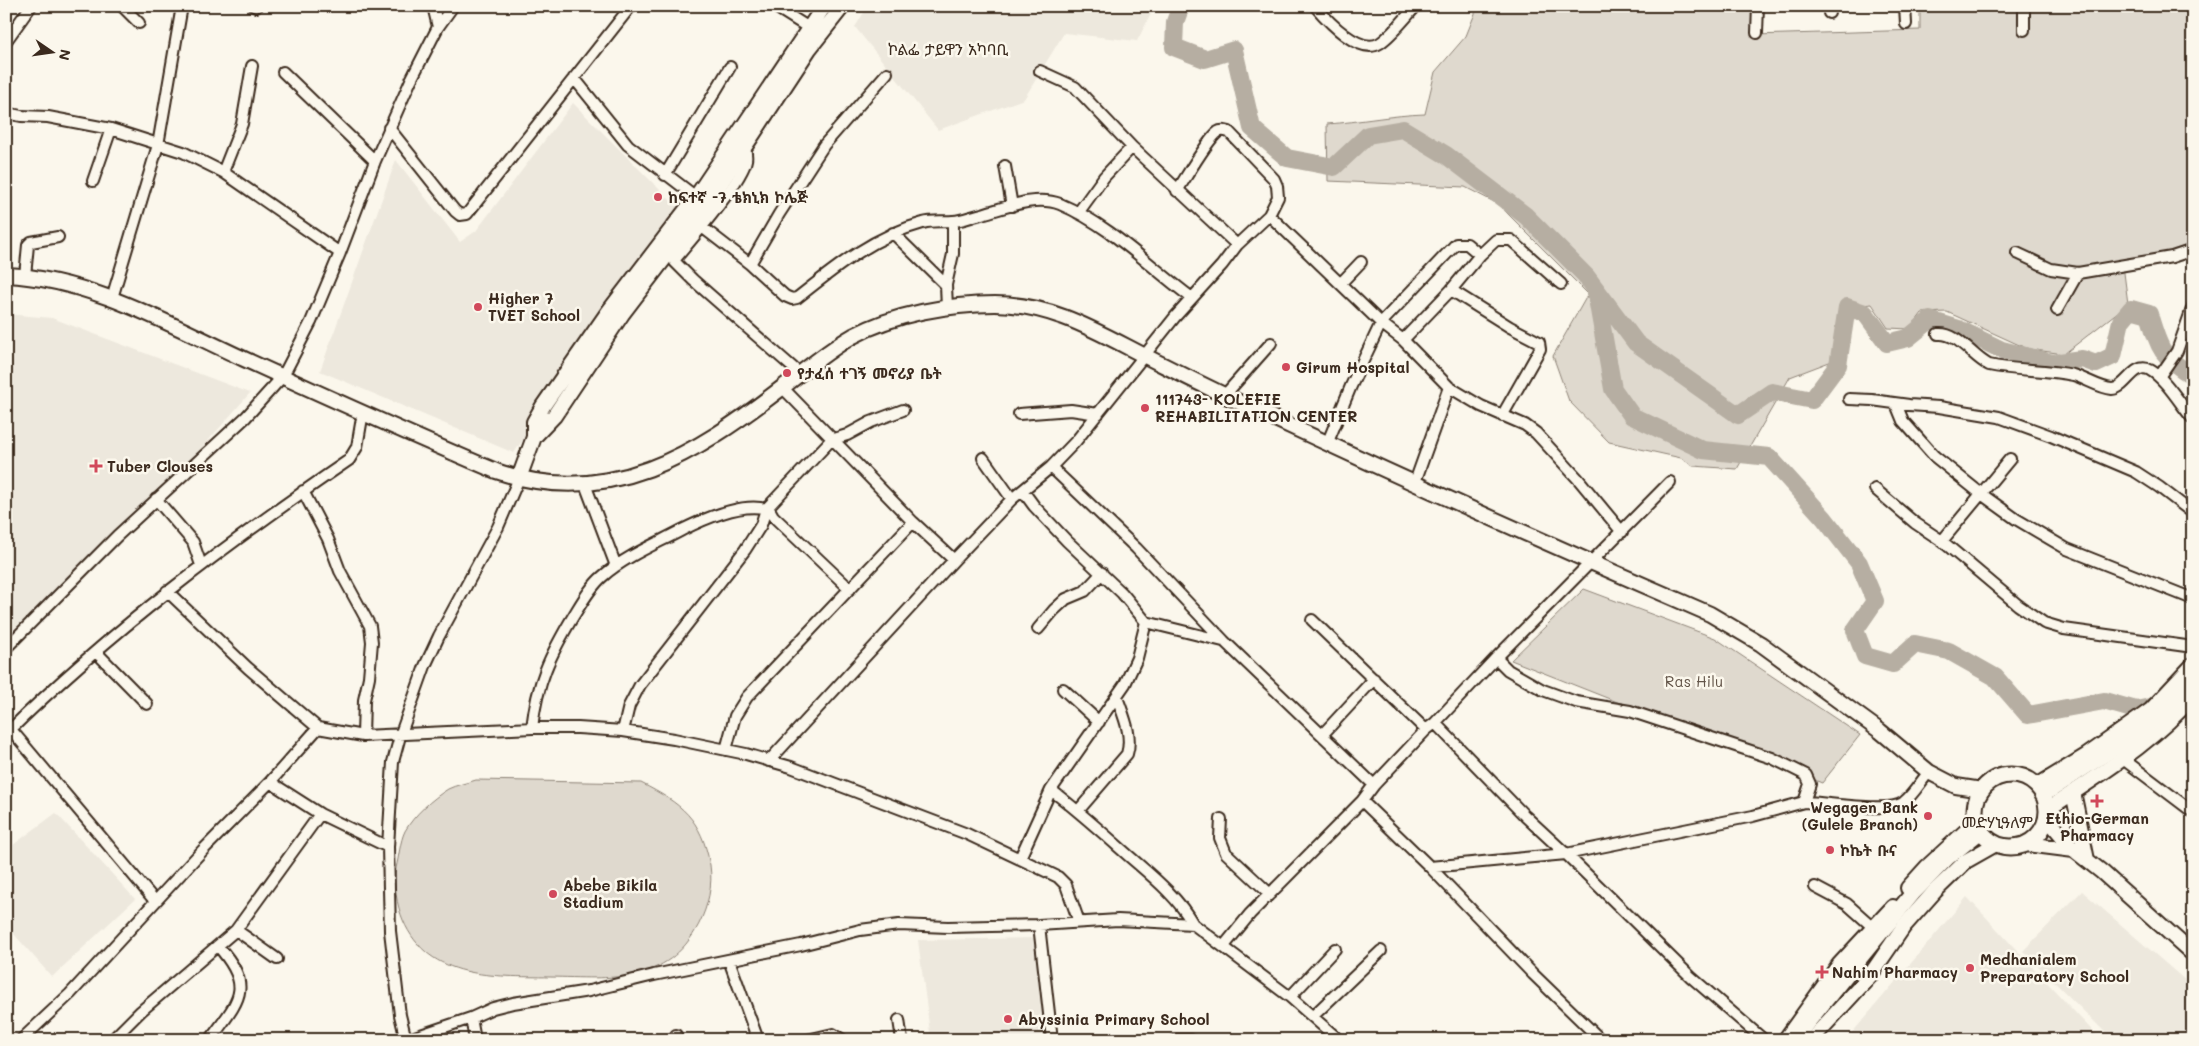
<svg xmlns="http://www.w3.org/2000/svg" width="2199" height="1046" viewBox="0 0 2199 1046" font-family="Mali,'Noto Sans Ethiopic',sans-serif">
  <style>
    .built { fill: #ede8dd }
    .green { fill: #dfd9ce; stroke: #8d8276 }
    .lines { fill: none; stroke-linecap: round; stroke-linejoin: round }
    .river { stroke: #b6aea2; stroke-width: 18 }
    .minor-casing { stroke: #3b2a1e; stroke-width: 14 }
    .secondary-casing { stroke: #3b2a1e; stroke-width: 18 }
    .primary-casing { stroke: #3b2a1e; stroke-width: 19 }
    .minor { stroke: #fbf7ec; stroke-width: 10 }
    .secondary { stroke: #fbf7ec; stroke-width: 14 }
    .primary { stroke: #fbf7ec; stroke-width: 15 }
    .poi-dot { fill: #d1495b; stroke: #fbf7ec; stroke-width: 2 }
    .labels { text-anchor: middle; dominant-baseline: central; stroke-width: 5; stroke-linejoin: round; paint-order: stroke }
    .poi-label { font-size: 15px; font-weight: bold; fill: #3b2a1e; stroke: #fbf7ec; text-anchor: start }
    .park-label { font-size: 15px; fill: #64564a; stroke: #fbf7ec }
    .neighbourhood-label { font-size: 16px; fill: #3b2a1e; stroke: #fbf7ec }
  </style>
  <rect width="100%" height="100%" fill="#fbf7ec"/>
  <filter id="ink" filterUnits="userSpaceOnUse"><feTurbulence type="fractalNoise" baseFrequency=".02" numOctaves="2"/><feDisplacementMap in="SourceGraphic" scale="10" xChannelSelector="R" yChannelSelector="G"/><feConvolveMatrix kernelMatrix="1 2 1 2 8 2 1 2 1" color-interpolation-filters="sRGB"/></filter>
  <g filter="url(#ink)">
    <!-- built -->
    <path class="built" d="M868,6H1155L1137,41L1064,33L1024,99L938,130L855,27Z
      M573,103L678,208L514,453L320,371L396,160L460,242L476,231Z
      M6,314L52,318L250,393L122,539L6,635Z
      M56,813L135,899L52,977L6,925V837L13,845Z
      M2082,891L2193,987V1040H2113L2023,951Z
      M1967,897L2101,1040H1846Z
      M1034,938L1040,995H1044L1049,1040H931L918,940Z"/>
    <!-- green -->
    <path class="green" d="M1478,6H1751L1754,35L1920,30V6H2193V246L2123,265L2128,304L2064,354L2028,349L1947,312L1922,313L1910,329L1888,328L1872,304L1842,307L1832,361L1790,377L1737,469L1693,466L1681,458L1609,442L1569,401L1553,356L1588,294L1498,204L1465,187L1328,181L1327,124C1360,122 1392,115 1425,114L1435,72L1466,36Z
      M1584,589L1715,638L1860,735L1822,783L1511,660Z
      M476,780L641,783C682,804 701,818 710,865C713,885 708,906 699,924C667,986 610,978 550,977C494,976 429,981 403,920C397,906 393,883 396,868C399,857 400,841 405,831C414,815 432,799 448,789C456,785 467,783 476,780Z"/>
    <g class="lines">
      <!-- river -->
      <path class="river" d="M1181,6L1175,22L1174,47L1205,59L1234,50L1252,128L1287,158L1334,167L1368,135L1403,129L1446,155L1526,216L1586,276L1636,343L1738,415L1772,392L1812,400L1838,365L1847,307L1865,313L1887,343L1908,338L1930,320L1959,329L2002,350L2052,363L2082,359L2096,364L2113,356L2121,321L2131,309L2149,314C2159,348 2161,357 2193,376
        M1596,293L1613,389L1632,416L1703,450L1769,457L1824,518L1859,563L1875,601L1855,630L1865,656L1893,664L1915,644L1949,651L1995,677L2028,715L2104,701L2136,710L2175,702L2193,712"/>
      <defs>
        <path id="minor" d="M122,6L139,23
          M254,6L256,7
          M433,6L438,27
          M774,6L809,28
          M1315,6C1327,20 1360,56 1380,43C1392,35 1406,17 1416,6
          M1829,6V13
          M1905,6L1906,24
          M2024,30V6
          M1757,33L1758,6
          M6,41L31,6
          M1040,71L1075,87L1132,147L1237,245
          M283,72L375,161
          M574,78L628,145L696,197
          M6,113L21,116L48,117L111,129L183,152L223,172L340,253
          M389,128L455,211L460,215L467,214L631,6
          M745,148C746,152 747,156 746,160C743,180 691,240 676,258L675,262L693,280L799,373
          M1005,166L1012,206
          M223,172L242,124L252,66
          M665,175L730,67
          M93,181L111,129
          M1078,213L1104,177L1132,147
          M1269,215L1381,323L1403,340L1449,387L1481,406L1525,425L1536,433L1579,480L1622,532
          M702,227L750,264L785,296L792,299L797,298C836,267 874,236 923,223C933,220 943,222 953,221C961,221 970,217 978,215C1002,209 1035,194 1060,204C1110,225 1149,266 1192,298
          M893,233L946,285
          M2017,253L2051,269L2078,273L2172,257L2193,250
          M750,264L779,214L824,145L887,73
          M25,276L28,245L31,242L58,237
          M1341,283L1361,262
          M1451,290L1510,327L1539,342L1540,349L1502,416
          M112,298L158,145L182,6
          M947,308L946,285L953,254V222
          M2057,310L2078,273
          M1938,334C1958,332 1972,357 1989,365C2016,371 2045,369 2073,375C2085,378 2099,388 2112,389C2126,389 2134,361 2150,370C2165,378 2181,405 2193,419
          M1403,340L1451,290L1480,255L1496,240H1511L1561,284
          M2159,377L2177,351L2193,306
          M782,387L913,522L954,560
          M1224,396L1271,343
          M1849,399L1872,400L1909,405L1939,407L1999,417L2051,436L2136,472L2159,487L2193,513
          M1896,404L1903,421L1934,456L1980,493L2016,519L2067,549L2193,599
          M1019,414L1071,410L1098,414
          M1327,444L1351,386L1381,323L1456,244H1467L1480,255
          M983,458L1012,499
          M1051,467L1136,548L1224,641L1374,785
          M1415,482L1449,387
          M585,484L616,566
          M1875,489L1915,523L1942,541L2018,605L2044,623L2064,629L2193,647
          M303,491L328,539L340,571L370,626L372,642L369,677L364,700L363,736
          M1023,491L1034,506L1067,541L1122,593L1146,622L1223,641
          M156,499L193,542L201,565
          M768,507L773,516L850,589
          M1942,541L2010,459
          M167,591L248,668L318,728L363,736L532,728H578L623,731L674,739L746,754L791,767L967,834L1058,877L1066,885L1079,922
          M1312,620L1426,730
          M1038,629L1054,610L1066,599L1085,591L1102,573
          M6,648L117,536L246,417L283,376L311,322L340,253L375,161L411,80L438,27L453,6
          M96,652L147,704
          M1063,689L1099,722
          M1435,723L1525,816L1566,854L1691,977L1764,1040
          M8,726L155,901
          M532,728C537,682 550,655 574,615C582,602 591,586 603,576C626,556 656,544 682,530C704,519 742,502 766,509
          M623,731L629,706L640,685L745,550L761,525L766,509L831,440L847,435L871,422L903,410
          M6,734C111,630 228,543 349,460L357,447L363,412
          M1322,735L1374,679
          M726,750L735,716L747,697L913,522
          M2123,759L2193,812
          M769,761L954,560L1012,499L1051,467L1076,441L1175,317L1222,265L1237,245L1269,215L1278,197L1277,186L1274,179L1229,132C1226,131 1221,130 1218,132C1208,139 1185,179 1177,191
          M270,782L320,814L388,847
          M1051,790C1079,811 1104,834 1130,857C1153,877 1178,897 1193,924L1290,997L1339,1040
          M1362,801L1430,867L1533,974L1601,1040
          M1804,802C1826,802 1890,814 1904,802C1914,794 1921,781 1929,772
          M1078,811L1127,754C1133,735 1123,715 1117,697
          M1221,819L1220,838L1226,853L1270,894
          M1020,858L1051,790L1125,684L1137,658L1146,622
          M1430,867L1566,854L1753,816L1804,802L1810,784L1806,775L1772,758L1630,711L1576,702L1543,690L1508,670L1496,658
          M1815,887L1847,904L1874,928
          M1039,925L1052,1040
          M236,930L277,959
          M1224,946L1250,914L1362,801L1374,785L1426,730L1435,723L1496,658L1670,482
          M729,960L758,1040
          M1290,997L1335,949
          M1313,1016L1381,951
          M471,1018L475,1040
          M899,1020L902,1040
          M676,1035L678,1040
          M21,1040L70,994L203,850L270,782L318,728
          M112,1040L141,1011L236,930L320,814
          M210,1040C239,1000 255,988 218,946
          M406,1040L471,1018L493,1008L513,1003L589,991L654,975L801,945L860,930L899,925L948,927L1039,925L1118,920L1193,924
          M406,1040L400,1015L390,931L388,847L393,762L400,736L425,666L439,636L498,527L519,478
          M807,1040L833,1034L843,1040
          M1176,1040H1191"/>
        <path id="secondary" d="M6,275C91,279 168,324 244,359C327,397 411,435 496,471C609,510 696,454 783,387C806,369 827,351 853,336C894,314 949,304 995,304C1052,304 1096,331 1145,356C1177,372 1208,388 1241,403C1396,476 1552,546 1710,614L1761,644L1880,731L1929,772L1956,786L1982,790
          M534,437L554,416L622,314L713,195L809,49L843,6
          M519,478L534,437V422L543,406L609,311L696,197L824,6
          M2037,786L2086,756L2151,710L2193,665
          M2073,792L2087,860
          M2047,810C2098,775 2152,744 2193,696
          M2047,818L2074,850L2102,872L2193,954
          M2026,844L2074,850
          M1908,888L1927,867L1977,821
          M1785,1040L1839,965L1893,907
          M1811,1040L1869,977L1904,926L1935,891L1966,861L1996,844"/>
        <path id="primary" d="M1975 811a36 36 0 1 1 72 0a36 36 0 1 1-72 0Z
          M2043,795L2135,734L2157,715L2193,677
          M1793,1040L1913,893L1947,858L1981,831"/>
      </defs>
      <!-- minor casing -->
      <use href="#minor" class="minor-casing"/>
      <!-- secondary casing -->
      <use href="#secondary" class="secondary-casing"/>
      <!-- primary casing -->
      <use href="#primary" class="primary-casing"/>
      <!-- minor -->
      <use href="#minor" class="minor"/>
      <!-- secondary -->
      <use href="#secondary" class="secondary"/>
      <!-- primary -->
      <use href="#primary" class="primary"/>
    </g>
  </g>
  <!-- markers -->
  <g class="poi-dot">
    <circle cx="658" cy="197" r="5"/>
    <circle cx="478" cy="307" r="5"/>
    <circle cx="1286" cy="367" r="5"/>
    <circle cx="787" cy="373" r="5"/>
    <circle cx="1145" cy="408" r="5"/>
    <path d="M93.5 458.5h5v5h5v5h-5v5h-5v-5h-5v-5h5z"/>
    <path d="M2094.5 793.5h5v5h5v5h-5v5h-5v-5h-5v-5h5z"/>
    <circle cx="1928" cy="816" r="5"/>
    <circle cx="1830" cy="850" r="5"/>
    <circle cx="553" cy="894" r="5"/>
    <circle cx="1970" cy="968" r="5"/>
    <path d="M1819.5 964.5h5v5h5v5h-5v5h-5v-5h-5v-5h5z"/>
    <circle cx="1008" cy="1019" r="5"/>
  </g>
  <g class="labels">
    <!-- poi labels -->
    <g class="poi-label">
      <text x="668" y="197">ከፍተኛ -7 ቴክኒክ ኮሌጅ</text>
      <text x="488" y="298">Higher 7<tspan x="488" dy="17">TVET School</tspan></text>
      <text x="1296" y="367">Girum Hospital</text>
      <text x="797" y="373">የታፈሰ ተገኝ መኖሪያ ቤት</text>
      <text x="1155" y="399">111743- KOLEFIE<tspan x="1155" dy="17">REHABILITATION CENTER</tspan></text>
      <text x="107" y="466">Tuber Clouses</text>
      <text x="1918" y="807" text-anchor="end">Wegagen Bank<tspan x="1918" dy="17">(Gulele Branch)</tspan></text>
      <text x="2097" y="818" text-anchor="middle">Ethio-German<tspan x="2097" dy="17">Pharmacy</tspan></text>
      <text x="1840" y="850">ኮኬት ቡና</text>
      <text x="563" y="885">Abebe Bikila<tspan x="563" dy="17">Stadium</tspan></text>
      <text x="1980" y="959">Medhanialem<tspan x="1980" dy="17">Preparatory School</tspan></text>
      <text x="1832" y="972">Nahim Pharmacy</text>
      <text x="1018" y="1019">Abyssinia Primary School</text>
    </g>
    <!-- park labels -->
    <g class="park-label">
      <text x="1694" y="681">Ras Hilu</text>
    </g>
    <!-- neighbourhood labels -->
    <g class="neighbourhood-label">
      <text x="948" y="48">ኮልፌ ታይዋን አካባቢ</text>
      <text x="1997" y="821">መድሃኒዓለም</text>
    </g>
  </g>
  <!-- margin -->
  <rect width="2199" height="1046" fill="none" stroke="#fbf7ec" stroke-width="25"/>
  <rect x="12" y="12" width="2174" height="1021" fill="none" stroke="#3b2a1e" stroke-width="2" filter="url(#ink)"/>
  <!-- north arrow -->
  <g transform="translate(52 52) rotate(103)" stroke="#fbf7ec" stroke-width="4" paint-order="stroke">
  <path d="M0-4L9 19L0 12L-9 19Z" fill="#3b2a1e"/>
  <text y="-8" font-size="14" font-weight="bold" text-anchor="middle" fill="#3b2a1e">N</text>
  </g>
</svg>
